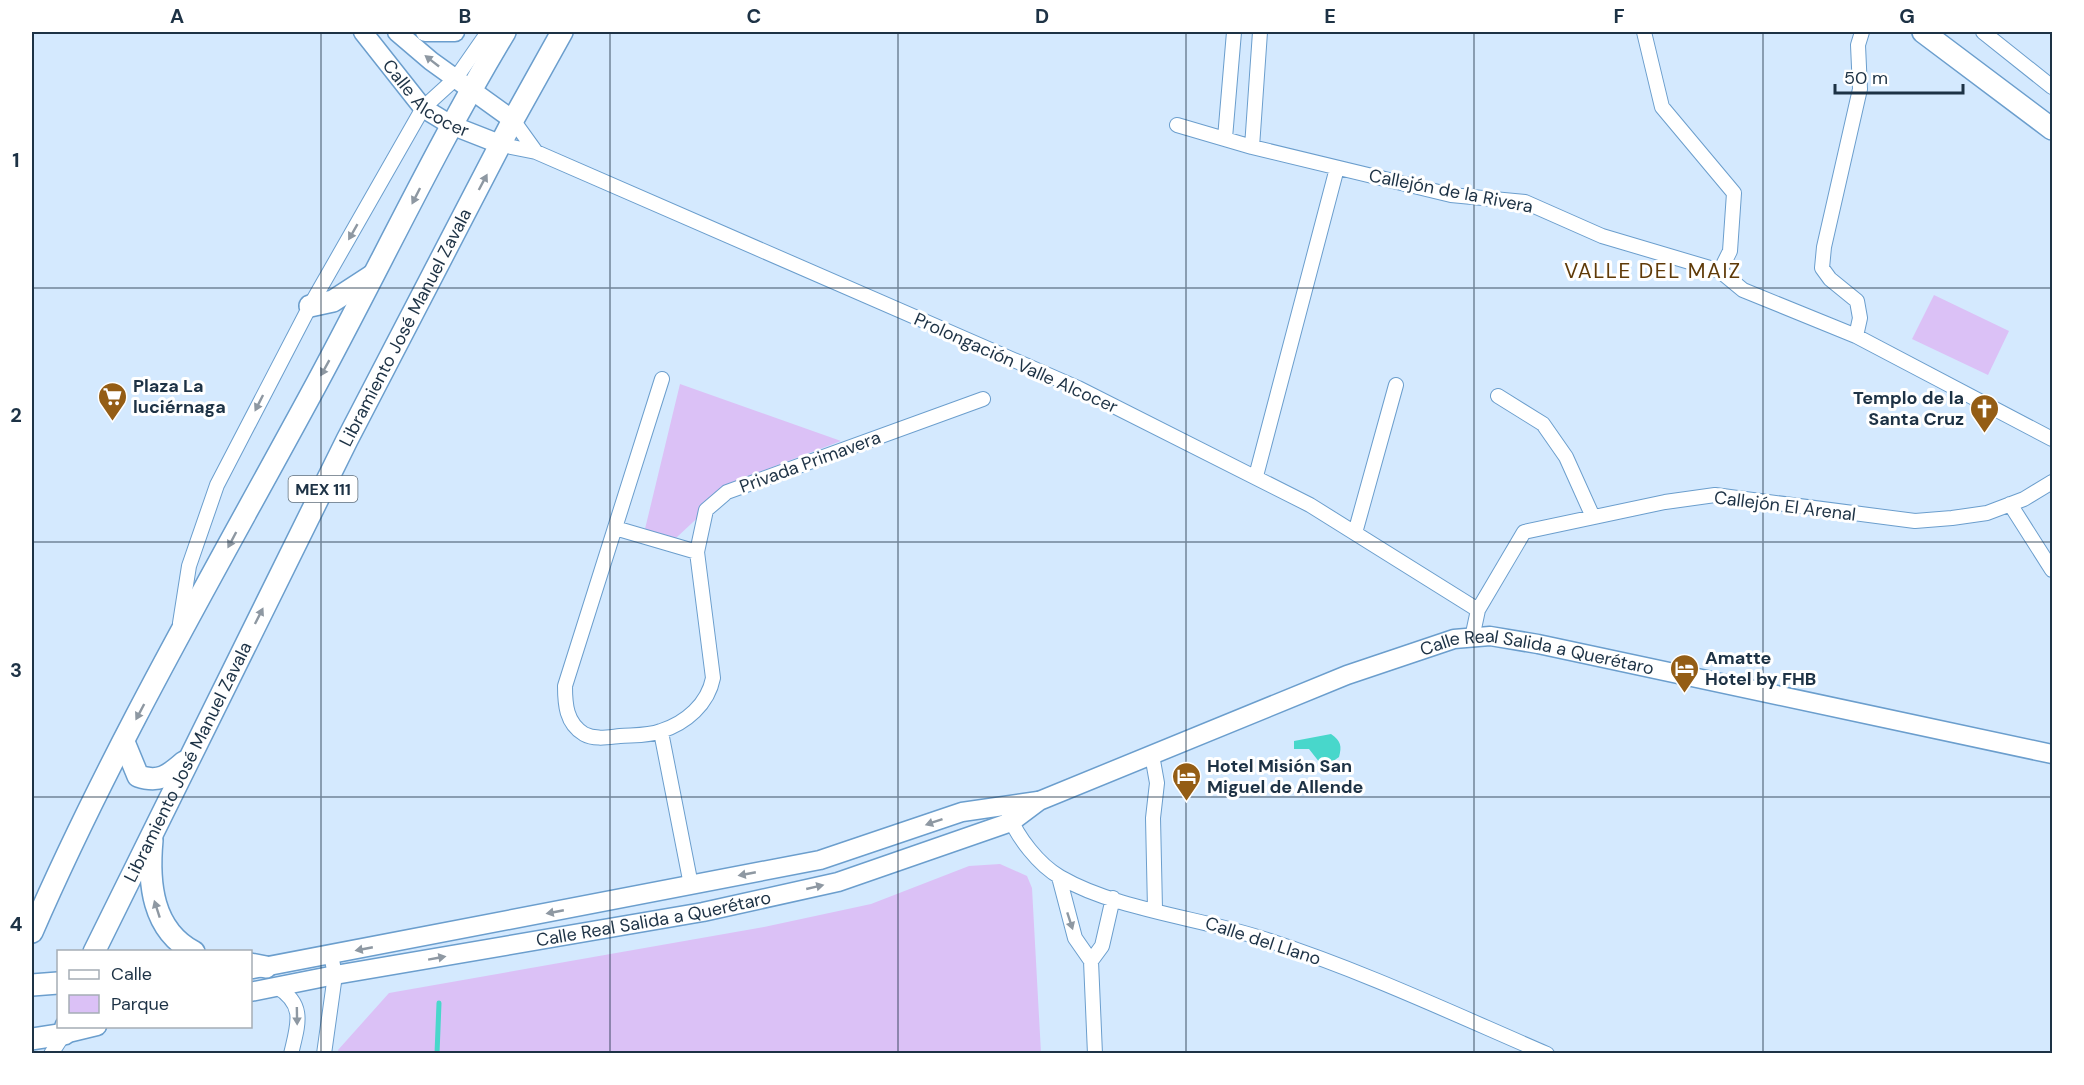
<svg xmlns="http://www.w3.org/2000/svg" width="2084" height="1085" viewBox="0 0 2084 1085" font-family="'DM Sans',sans-serif">
  <style>
    .green { fill: #dbc1f6 }
    .water { fill: #48d7cb }
    .lines { fill: none; stroke-linecap: round; stroke-linejoin: round }
    .stream { stroke: #48d7cb; stroke-width: 5 }
    .street-casing { stroke: #6b9ecd; stroke-width: 16 }
    .secondary-casing { stroke: #6b9ecd; stroke-width: 21 }
    .primary-casing { stroke: #6b9ecd; stroke-width: 24 }
    .street { stroke: #fff; stroke-width: 14 }
    .secondary { stroke: #fff; stroke-width: 18 }
    .primary { stroke: #fff; stroke-width: 21 }
    .oneway { fill: #8e98a2 }
    .grid { fill: none; stroke: #1d3245; stroke-width: 1.5; stroke-opacity: 0.55 }
    .labels { text-anchor: middle; dominant-baseline: central; stroke-width: 6; stroke-linejoin: round; paint-order: stroke }
    .shield { fill: #fff; stroke: #61707d; stroke-width: 1.5 }
    .shield-label { font-size: 16px; font-weight: bold; fill: #1d3245 }
    .street-label { font-size: 18px; fill: #1d3245; stroke: #fff }
    .poi-label { font-size: 18px; font-weight: bold; fill: #1d3245; stroke: #fff; text-anchor: start }
    .quarter-label { font-size: 21px; letter-spacing: 1.5px; fill: #5f3a08; stroke: #fff }
    .neatline { fill: none; stroke: #1d3245; stroke-width: 2 }
    .grid-label { font-size: 20px; text-anchor: middle; font-weight: bold; fill: #1d3245 }
  </style>
  <rect width="100%" height="100%" fill="#d4e9fe"/>
  <!-- green -->
  <path class="green" d="M1934,295L2009,331L1988,375L1912,339Z
    M680,384L841,441L738,480L676,538L645,529Z
    M1000,864L1027,876L1032,888L1041,1053H339L338,1050L389,993L764,927L871,904L969,866Z"/>
  <!-- water -->
  <path class="water" d="M1331,734C1341,741 1342,746 1339,757L1329,764L1320,763L1309,749H1294V741Z"/>
  <g class="lines">
    <!-- stream -->
    <path class="stream" d="M437,1054L439,1003"/>
    <defs>
      <path id="street" d="M1644,32L1662,107L1734,193L1730,251L1720,271
        M1983,32L2052,87
        M513,120L536,152
        M1177,125L1252,147L1451,195L1525,202L1602,236L1720,271L1743,290L1856,336L2052,439
        M1225,138L1234,32
        M502,145L536,152L1078,388L1310,505L1478,610
        M1252,147L1260,32
        M1856,336L1860,318L1857,301L1830,279L1822,268L1824,247L1860,89L1858,45L1862,32
        M662,379L565,686C565,704 566,723 584,734C595,740 609,737 620,736C633,735 649,736 661,731C686,723 708,704 713,678L697,552L706,510L727,492L983,399
        M1498,396L1543,424L1566,457L1593,517
        M1256,476L1337,168
        M2010,504L2052,570
        M615,528L697,552
        M1355,533L1396,385
        M180,623L189,566L217,485L310,306L423,108L456,78L488,32
        M1472,638L1478,610L1524,532L1665,502L1715,495L1915,521L1952,518L1987,513L2024,499L2052,482
        M661,732L691,885
        M1152,755L1157,783L1153,818L1155,909
        M1009,815C1017,837 1039,865 1060,877C1117,910 1201,918 1264,939C1361,970 1454,1014 1547,1054
        M1059,877L1075,938L1091,961L1095,1054
        M1091,961L1102,946L1113,898
        M277,987C306,1005 298,1024 291,1054
        M51,1054L64,1034
        M324,1054L335,975L331,955"/>
      <g id="secondary">
        <path id="s1" d="M363,32L423,108L451,125L502,145"/>
        <path d="M397,32L431,61L513,120"/>
        <path d="M425,32H455"/>
        <path d="M253,969L820,860L962,812L1038,801"/>
        <path id="s2" d="M250,992L335,975L703,912L838,882L1011,822L1039,801L1347,675L1454,639L1490,636L1538,644L2052,754"/>
        <path d="M64,1034L97,1026"/>
      </g>
      <g id="primary">
        <path d="M1923,32L2052,129"/>
        <path d="M310,306L333,301L373,275"/>
        <path d="M124,742L138,776C159,783 168,776 184,762"/>
        <path d="M152,840C148,883 152,930 194,952"/>
        <path d="M32,932C112,748 214,573 310,396C376,275 434,150 505,32"/>
        <path id="s3" d="M94,952L347,440L513,120L562,32"/>
        <path d="M250,964L266,967"/>
        <path d="M32,985L58,983"/>
        <path d="M32,1039L64,1034L66,1026"/>
      </g>
    </defs>
    <!-- street casing -->
    <use href="#street" class="street-casing"/>
    <!-- secondary casing -->
    <use href="#secondary" class="secondary-casing"/>
    <!-- primary casing -->
    <use href="#primary" class="primary-casing"/>
    <!-- street -->
    <use href="#street" class="street"/>
    <!-- secondary -->
    <use href="#secondary" class="secondary"/>
    <!-- primary -->
    <use href="#primary" class="primary"/>
  </g>
  <!-- one-way arrows -->
  <defs><path id="oneway-solid" d="M-6-.8H1V-3.2L6.5 0L1 3.2V.8H-6Z" transform="scale(1.5)"/></defs>
  <g class="oneway">
    <use href="#oneway-solid" transform="translate(432 61) rotate(-142)"/>
    <use href="#oneway-solid" transform="translate(483 182) rotate(-62)"/>
    <use href="#oneway-solid" transform="translate(416 196) rotate(117)"/>
    <use href="#oneway-solid" transform="translate(353 232) rotate(120)"/>
    <use href="#oneway-solid" transform="translate(325 368) rotate(119)"/>
    <use href="#oneway-solid" transform="translate(259 403) rotate(117)"/>
    <use href="#oneway-solid" transform="translate(232 540) rotate(118)"/>
    <use href="#oneway-solid" transform="translate(259 616) rotate(-63)"/>
    <use href="#oneway-solid" transform="translate(140 712) rotate(118)"/>
    <use href="#oneway-solid" transform="translate(934 822) rotate(161)"/>
    <use href="#oneway-solid" transform="translate(747 874) rotate(169)"/>
    <use href="#oneway-solid" transform="translate(815 887) rotate(-13)"/>
    <use href="#oneway-solid" transform="translate(157 909) rotate(-108)"/>
    <use href="#oneway-solid" transform="translate(555 912) rotate(169)"/>
    <use href="#oneway-solid" transform="translate(1070 921) rotate(72)"/>
    <use href="#oneway-solid" transform="translate(364 949) rotate(169)"/>
    <use href="#oneway-solid" transform="translate(437 958) rotate(-10)"/>
    <use href="#oneway-solid" transform="translate(297 1016) rotate(89)"/>
  </g>
  <!-- grid -->
  <path class="grid" d="M321,32V1054M610,32V1054M898,32V1054M1186,32V1054M1474,32V1054M1763,32V1054M32,288H2052M32,542H2052M32,797H2052"/>
  <!-- icons -->
  <defs>
    <symbol id="supermarket-pin" viewBox="-11 -11 22 30"><path d="M0 17L-7.5 6A9.5 9.5 0 1 1 7.5 6Z" fill="#945d15" stroke="#fff"/><path d="M-6-5.5h2.5l.6 2H6L4.5 2H-2.5L-4.4-4H-6ZM-1.5 3.2a1.3 1.3 0 1 0 .1 0ZM3 3.2a1.3 1.3 0 1 0 .1 0Z" fill="#fff"/></symbol>
    <symbol id="church-pin" viewBox="-11 -11 22 30"><path d="M0 17L-7.5 6A9.5 9.5 0 1 1 7.5 6Z" fill="#945d15" stroke="#fff"/><path d="M-1.2-6h2.4v3.5h3.3v2.4h-3.3V6h-2.4V-.1h-3.3v-2.4h3.3Z" fill="#fff"/></symbol>
    <symbol id="hotel-pin" viewBox="-11 -11 22 30"><path d="M0 17L-7.5 6A9.5 9.5 0 1 1 7.5 6Z" fill="#945d15" stroke="#fff"/><path d="M-6-4.5h1.5V1H6V5H4.5V3h-9V5H-6ZM-4 0a1.8 1.8 0 1 1 3.6 0ZM.5 0V-2.5h3Q6-2.5 6 0Z" fill="#fff"/></symbol>
  </defs>
  <g fill-rule="evenodd">
    <use href="#supermarket-pin" x="96" y="380" width="33" height="45"/>
    <use href="#church-pin" x="1968" y="392" width="33" height="45"/>
    <use href="#hotel-pin" x="1668" y="652" width="33" height="45"/>
    <use href="#hotel-pin" x="1170" y="760" width="33" height="45"/>
  </g>
  <g class="labels">
    <!-- shield labels -->
    <rect class="shield" x="288.5" y="476" width="69" height="26" rx="4.5"/>
    <g class="shield-label">
      <text x="323" y="489">MEX 111</text>
    </g>
    <!-- street labels -->
    <g class="street-label">
      <text stroke="none"><textPath href="#s1" startOffset="93">Calle Alcocer</textPath></text>
      <text transform="translate(1451 191) rotate(11)">Callejón de la Rivera</text>
      <text stroke="none"><textPath href="#s3" startOffset="698">Libramiento José Manuel Zavala</textPath></text>
      <text transform="translate(1016 363) rotate(24)">Prolongación Valle Alcocer</text>
      <text transform="translate(810 462) rotate(-20)">Privada Primavera</text>
      <text transform="translate(1785 506) rotate(7)">Callejón El Arenal</text>
      <text stroke="none"><textPath href="#s2" startOffset="1346">Calle Real Salida a Querétaro</textPath></text>
      <text stroke="none"><textPath href="#s3" startOffset="212">Libramiento José Manuel Zavala</textPath></text>
      <text stroke="none"><textPath href="#s2" startOffset="410">Calle Real Salida a Querétaro</textPath></text>
      <text transform="translate(1263 941) rotate(18)">Calle del Llano</text>
    </g>
    <!-- poi labels -->
    <g class="poi-label">
      <text x="133" y="386">Plaza La<tspan x="133" dy="21">luciérnaga</tspan></text>
      <text x="1964" y="398" text-anchor="end">Templo de la<tspan x="1964" dy="21">Santa Cruz</tspan></text>
      <text x="1705" y="658">Amatte<tspan x="1705" dy="21">Hotel by FHB</tspan></text>
      <text x="1207" y="766">Hotel Misión San<tspan x="1207" dy="21">Miguel de Allende</tspan></text>
    </g>
    <!-- quarter labels -->
    <g class="quarter-label">
      <text x="1653" y="271">VALLE DEL MAIZ</text>
    </g>
  </g>
  <!-- border -->
  <rect width="2084" height="1085" fill="none" stroke="#ffffff" stroke-width="66"/>
  <!-- legend -->
  <rect x="57" y="950" width="195" height="78" fill="#ffffff" stroke="#a5adb5" stroke-width="1.5"/>
  <rect x="69" y="970" width="30" height="9" fill="#ffffff" stroke="#a5adb5" stroke-width="1.5"/>
  <text x="111" y="980" font-size="18" fill="#1d3245">Calle</text>
  <rect x="69" y="995" width="30" height="18" fill="#dbc1f6" stroke="#a5adb5" stroke-width="1.5"/>
  <text x="111" y="1010" font-size="18" fill="#1d3245">Parque</text>
  <!-- scale -->
  <path d="M1835 84v9h128v-9" fill="none" stroke="#1d3245" stroke-width="3"/>
  <text x="1844" y="84" font-size="18" fill="#1d3245" stroke="#ffffff" stroke-width="4.5" paint-order="stroke">50 m</text>
  <rect x="33" y="33" width="2018" height="1019" class="neatline"/>
  <g class="grid-label">
    <text x="177" y="23">A</text>
    <text x="465" y="23">B</text>
    <text x="754" y="23">C</text>
    <text x="1042" y="23">D</text>
    <text x="1330" y="23">E</text>
    <text x="1619" y="23">F</text>
    <text x="1907" y="23">G</text>
    <text x="16" y="167">1</text>
    <text x="16" y="422">2</text>
    <text x="16" y="677">3</text>
    <text x="16" y="931">4</text>
  </g>
</svg>
